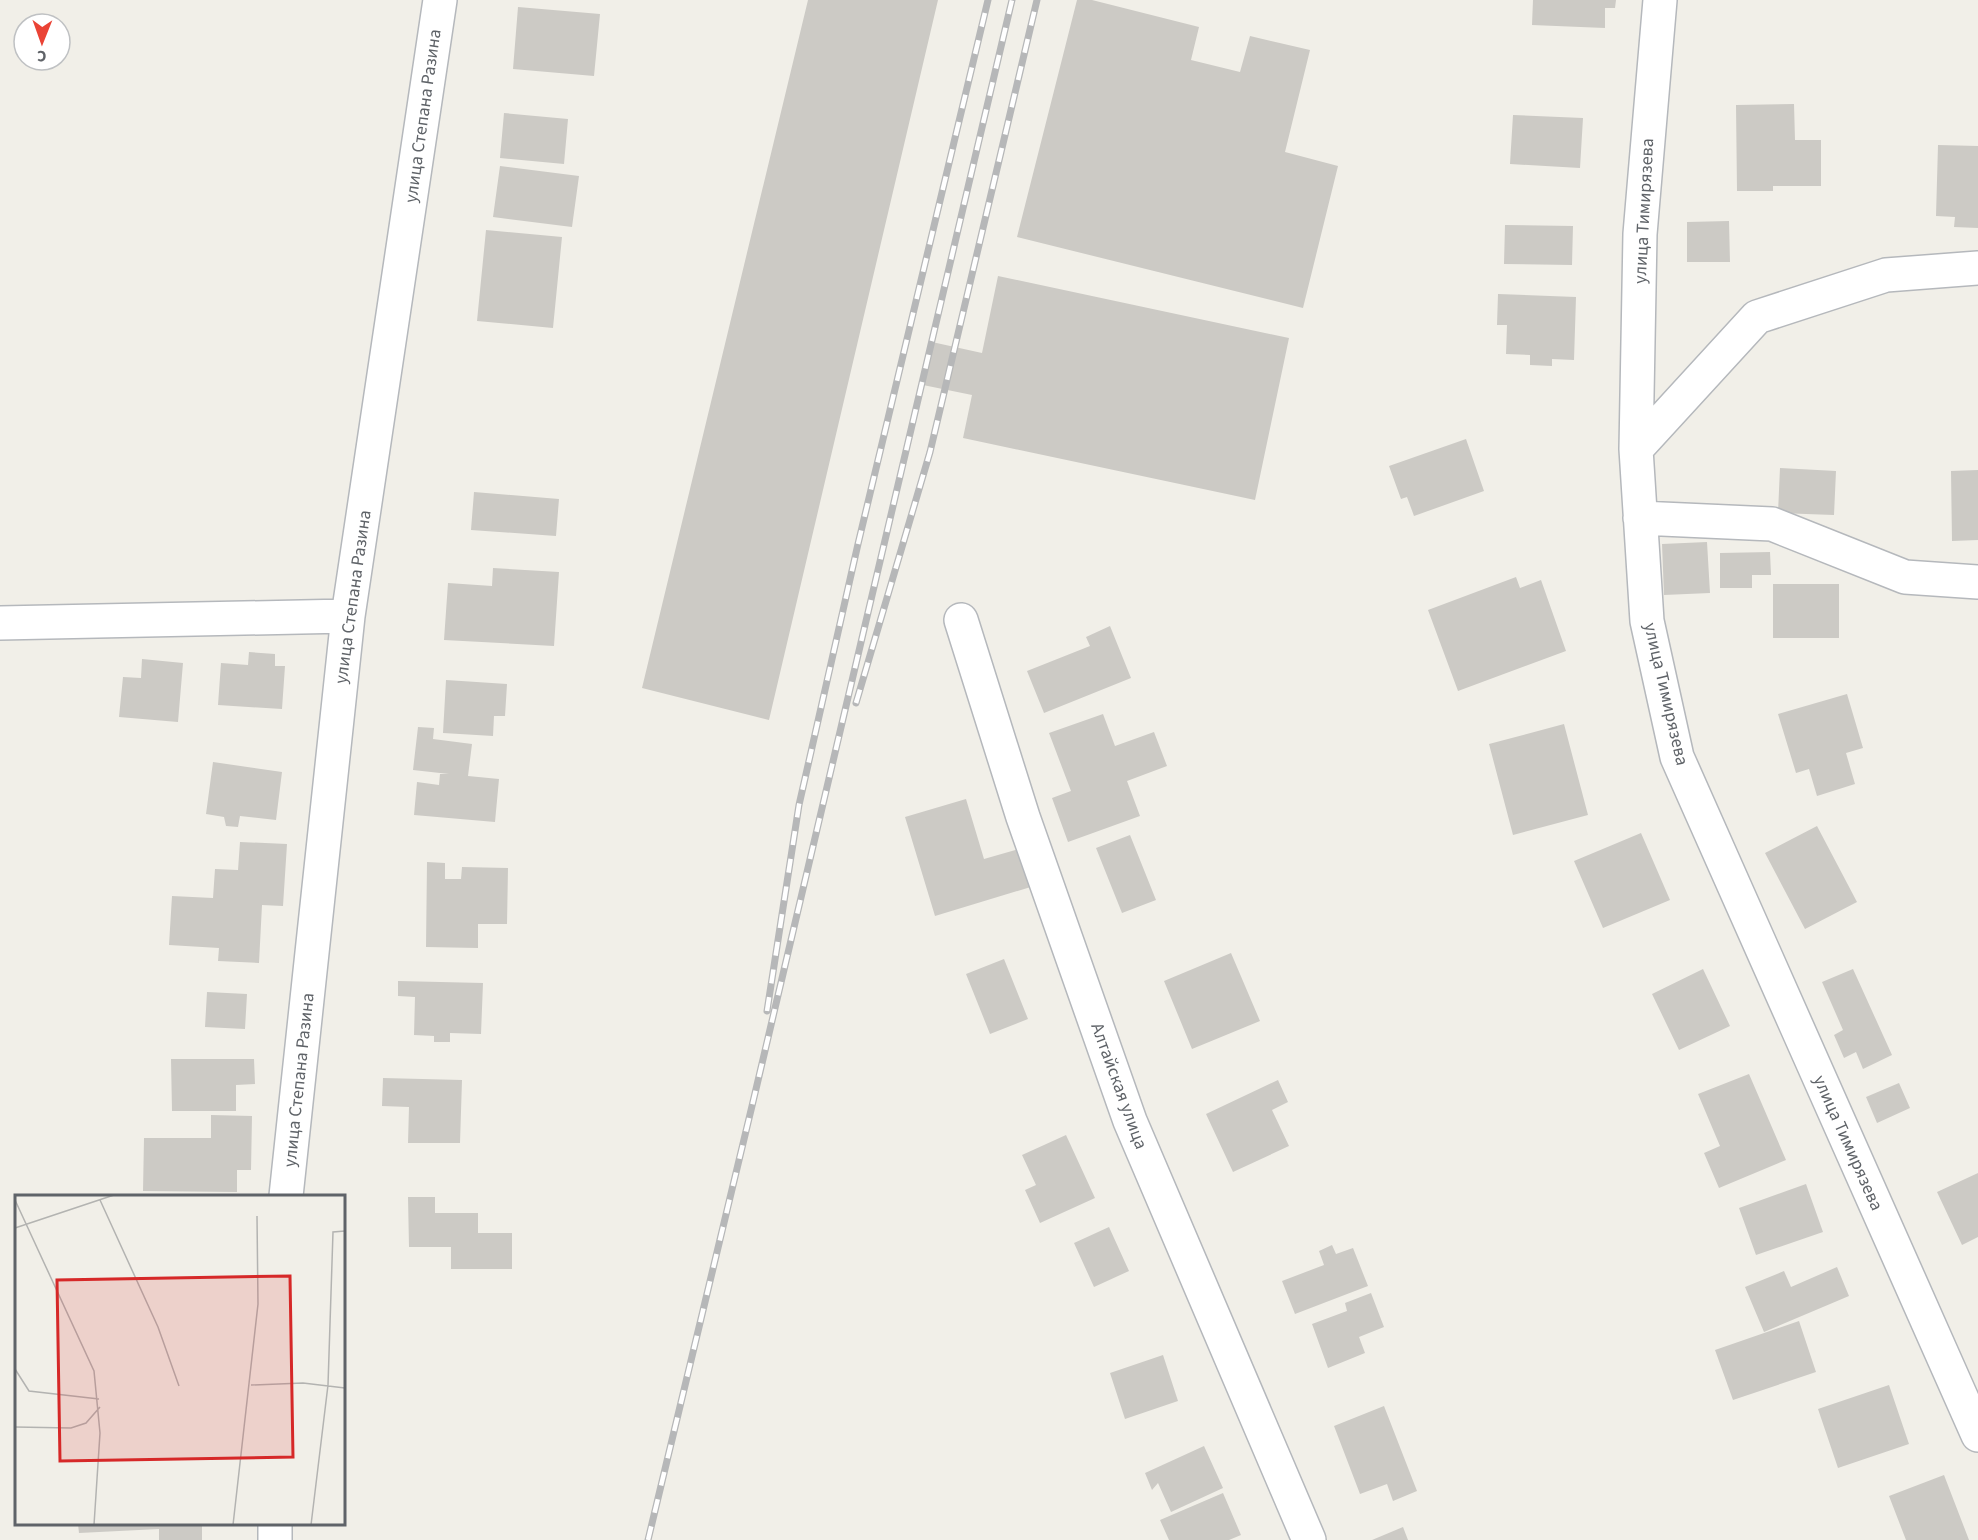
<svg xmlns="http://www.w3.org/2000/svg" width="1978" height="1540" viewBox="0 0 1978 1540" font-family="'Source Sans 3',sans-serif">
  <style>
    .building { fill: #cccac5 }
    .lines { fill: none; stroke-linecap: round; stroke-linejoin: round }
    .minor-casing { stroke: #b5b8bc; stroke-width: 36 }
    .minor { stroke: #fff; stroke-width: 33 }
    .rail-casing { stroke: #b6b7b8; stroke-width: 7 }
    .rail { stroke: #fff; stroke-width: 4.5; stroke-dasharray: 14; stroke-linecap: butt }
    .labels { text-anchor: middle; dominant-baseline: central; stroke-width: 5; stroke-linejoin: round; paint-order: stroke }
    .street-label { font-size: 18px; fill: #5f6368; stroke: #fff }
    .inset-road { fill: none; stroke: #b3b3b1; stroke-width: 1.5 }
    .view { fill: #d62828; fill-opacity: 0.15; stroke: #d62828; stroke-width: 3 }
    .inset-edge { fill: none; stroke: #5f6368; stroke-width: 3 }
  </style>
  <rect width="100%" height="100%" fill="#f1efe8"/>
  <!-- building -->
  <path class="building" d="M808,0H938L769,720L642,688Z
    M1077,0H1092L1199,27L1191,60L1240,72L1250,36L1310,50L1285,152L1338,166L1303,308L1017,237Z
    M1533,0H1616L1615,8H1605V28L1532,25Z
    M518,7L600,14L594,76L513,69Z
    M1794,104L1795,140H1821V186H1773V191H1737L1736,105Z
    M504,113L568,119L564,164L500,158Z
    M1513,115L1583,118L1580,168L1510,164Z
    M1938,145L1978,146V228L1954,227L1955,217L1936,216Z
    M500,166L579,176L572,227L493,217Z
    M1729,221L1730,262H1687V222Z
    M1505,225L1573,226L1572,265L1504,264Z
    M486,230L562,237L553,328L477,321Z
    M998,276L1289,338L1255,500L963,438L972,395L923,385L932,342L982,353Z
    M1498,294L1576,297L1574,360L1552,359V366L1530,365V355L1506,354L1507,325H1497Z
    M1466,439L1484,491L1414,516L1407,497L1401,499L1389,466Z
    M1780,468L1836,471L1834,515L1778,513Z
    M1978,470V540L1952,541L1951,471Z
    M474,492L559,499L556,536L471,530Z
    M1707,542L1710,593L1664,595L1662,544Z
    M1770,552L1771,575H1752V588H1720V553Z
    M493,568L559,572L554,646L444,640L448,583L492,586Z
    M1516,577L1520,588L1541,580L1566,651L1458,691L1428,610Z
    M1773,584H1839V638H1773Z
    M1110,626L1131,678L1044,713L1027,671L1090,646L1086,637Z
    M249,652L275,654V666H285L282,709L218,705L221,663L248,665Z
    M142,659L183,663L178,722L119,717L123,677L141,678Z
    M446,680L507,684L505,716H494L493,736L443,733Z
    M1847,694L1863,748L1846,753L1855,784L1817,796L1809,769L1796,773L1778,714Z
    M1103,714L1115,746L1154,732L1167,766L1127,781L1140,816L1068,842L1052,798L1071,791L1049,733Z
    M1564,724L1588,815L1513,835L1489,744Z
    M418,727L434,728L433,739L472,744L468,776L499,779L495,822L414,815L417,782L439,785L440,774H449L413,770Z
    M213,762L282,772L276,820L240,816L238,827L226,826L224,817L206,814Z
    M966,799L984,859L1022,848L1034,886L935,916L905,817Z
    M1817,826L1857,902L1805,929L1765,853Z
    M1641,833L1670,900L1603,928L1574,861Z
    M1130,835L1156,900L1122,913L1096,848Z
    M240,842L287,844L283,906L262,905L259,963L218,961L219,948L169,945L172,896L213,898L215,869L238,870Z
    M427,862L445,863V879H461L462,867L508,868L507,924H478V948L426,947Z
    M1231,953L1260,1021L1192,1049L1164,981Z
    M1004,959L1028,1019L990,1034L966,974Z
    M1703,969L1730,1026L1679,1050L1652,994Z
    M1853,969L1892,1055L1863,1069L1856,1052L1844,1058L1834,1035L1843,1030L1822,982Z
    M398,981L483,983L481,1034L450,1033V1042H434V1036L414,1035L415,997L398,996Z
    M207,992L247,994L245,1029L205,1027Z
    M171,1059H254L255,1084L236,1085V1111H172Z
    M1749,1074L1786,1160L1719,1188L1704,1153L1720,1146L1698,1094Z
    M383,1078L462,1080L460,1143H408L409,1107L382,1106Z
    M1278,1080L1288,1102L1272,1110L1289,1146L1233,1172L1206,1114Z
    M1899,1083L1910,1108L1877,1123L1866,1097Z
    M211,1115L252,1116L251,1170H237V1192L143,1191L144,1138H211Z
    M1066,1135L1095,1198L1040,1223L1025,1190L1036,1185L1022,1155Z
    M1978,1173V1237L1962,1245L1937,1192Z
    M1806,1184L1823,1232L1756,1255L1739,1208Z
    M408,1197H435V1213H478V1233H512V1269H451V1247H409Z
    M1109,1227L1129,1271L1094,1287L1074,1243Z
    M1332,1245L1336,1254L1353,1248L1368,1286L1295,1314L1282,1281L1324,1265L1319,1251Z
    M1837,1267L1849,1296L1764,1332L1745,1287L1784,1271L1791,1287Z
    M1371,1293L1384,1327L1359,1337L1365,1353L1328,1368L1312,1324L1347,1311L1345,1303Z
    M1799,1321L1816,1372L1733,1400L1715,1350Z
    M1163,1355L1178,1401L1125,1419L1110,1373Z
    M1889,1385L1909,1444L1838,1468L1818,1409Z
    M1384,1406L1417,1491L1393,1501L1387,1484L1360,1494L1334,1426Z
    M1204,1446L1223,1488L1171,1512L1158,1483L1152,1490L1145,1473Z
    M1944,1475L1969,1540H1906L1889,1496Z
    M1223,1493L1241,1535L1229,1540H1169L1160,1520Z
    M78,1524H202V1540H159V1529L79,1533Z
    M1403,1527L1408,1540H1372Z"/>
  <g class="lines">
    <defs>
      <path id="minor" d="M1660,0L1640,234L1636,449L1647,621L1677,757L1978,1435
        M1636,449L1757,317L1886,275L1978,268
        M1640,518L1772,524L1905,577L1978,582
        M961,620L1023,817L1130,1121L1309,1540
        M0,623L348,616
        M286,1196L348,616L440,0
        M275,1540V1524"/>
    </defs>
    <!-- minor casing -->
    <use href="#minor" class="minor-casing"/>
    <!-- minor -->
    <use href="#minor" class="minor"/>
    <defs>
      <path id="rail" d="M856,703L930,452L1037,0
        M767,1011L799,805L858,544L988,0
        M648,1540L752,1106L1012,0"/>
    </defs>
    <!-- rail casing -->
    <use href="#rail" class="rail-casing"/>
    <!-- rail -->
    <use href="#rail" class="rail"/>
  </g>
  <g class="labels">
    <!-- street labels -->
    <g class="street-label">
      <text transform="translate(423 116) rotate(-82)">улица Степана Разина</text>
      <text transform="translate(1644 211) rotate(-87)">улица Тимирязева</text>
      <text transform="translate(353 597) rotate(-82)">улица Степана Разина</text>
      <text transform="translate(1666 694) rotate(77)">улица Тимирязева</text>
      <text transform="translate(299 1080) rotate(-84)">улица Степана Разина</text>
      <text transform="translate(1119 1086) rotate(70)">Алтайская улица</text>
      <text transform="translate(1848 1143) rotate(66)">улица Тимирязева</text>
    </g>
  </g>
  <!-- overview -->
  <g transform="translate(15 1195)">
    <rect width="330" height="330" fill="#f1efe8"/>
    <path class="inset-road" d="M0,5L79,176L85,238L79,330M85,5L143,132L164,191M0,33L99,0M0,174L14,196L84,204M236,190L288,188L330,193M0,232L56,233L71,228L85,212M218,330L243,109L242,21M296,330L313,190L318,37L330,36"/>
    <path class="view" d="M275,81L278,262L45,266L42,85Z"/>
    <rect width="330" height="330" class="inset-edge"/>
  </g>
  <!-- north arrow -->
  <g transform="translate(42 42) rotate(181)"><circle r="28" fill="#ffffff" stroke="#bfc1c3" stroke-width="1.5"/>
  <path d="M0-4.5L10 22L0 15L-10 22Z" fill="#ea4335"/>
  <text y="-9" font-size="16" font-weight="bold" text-anchor="middle" fill="#5f6368">С</text>
  </g>
</svg>
